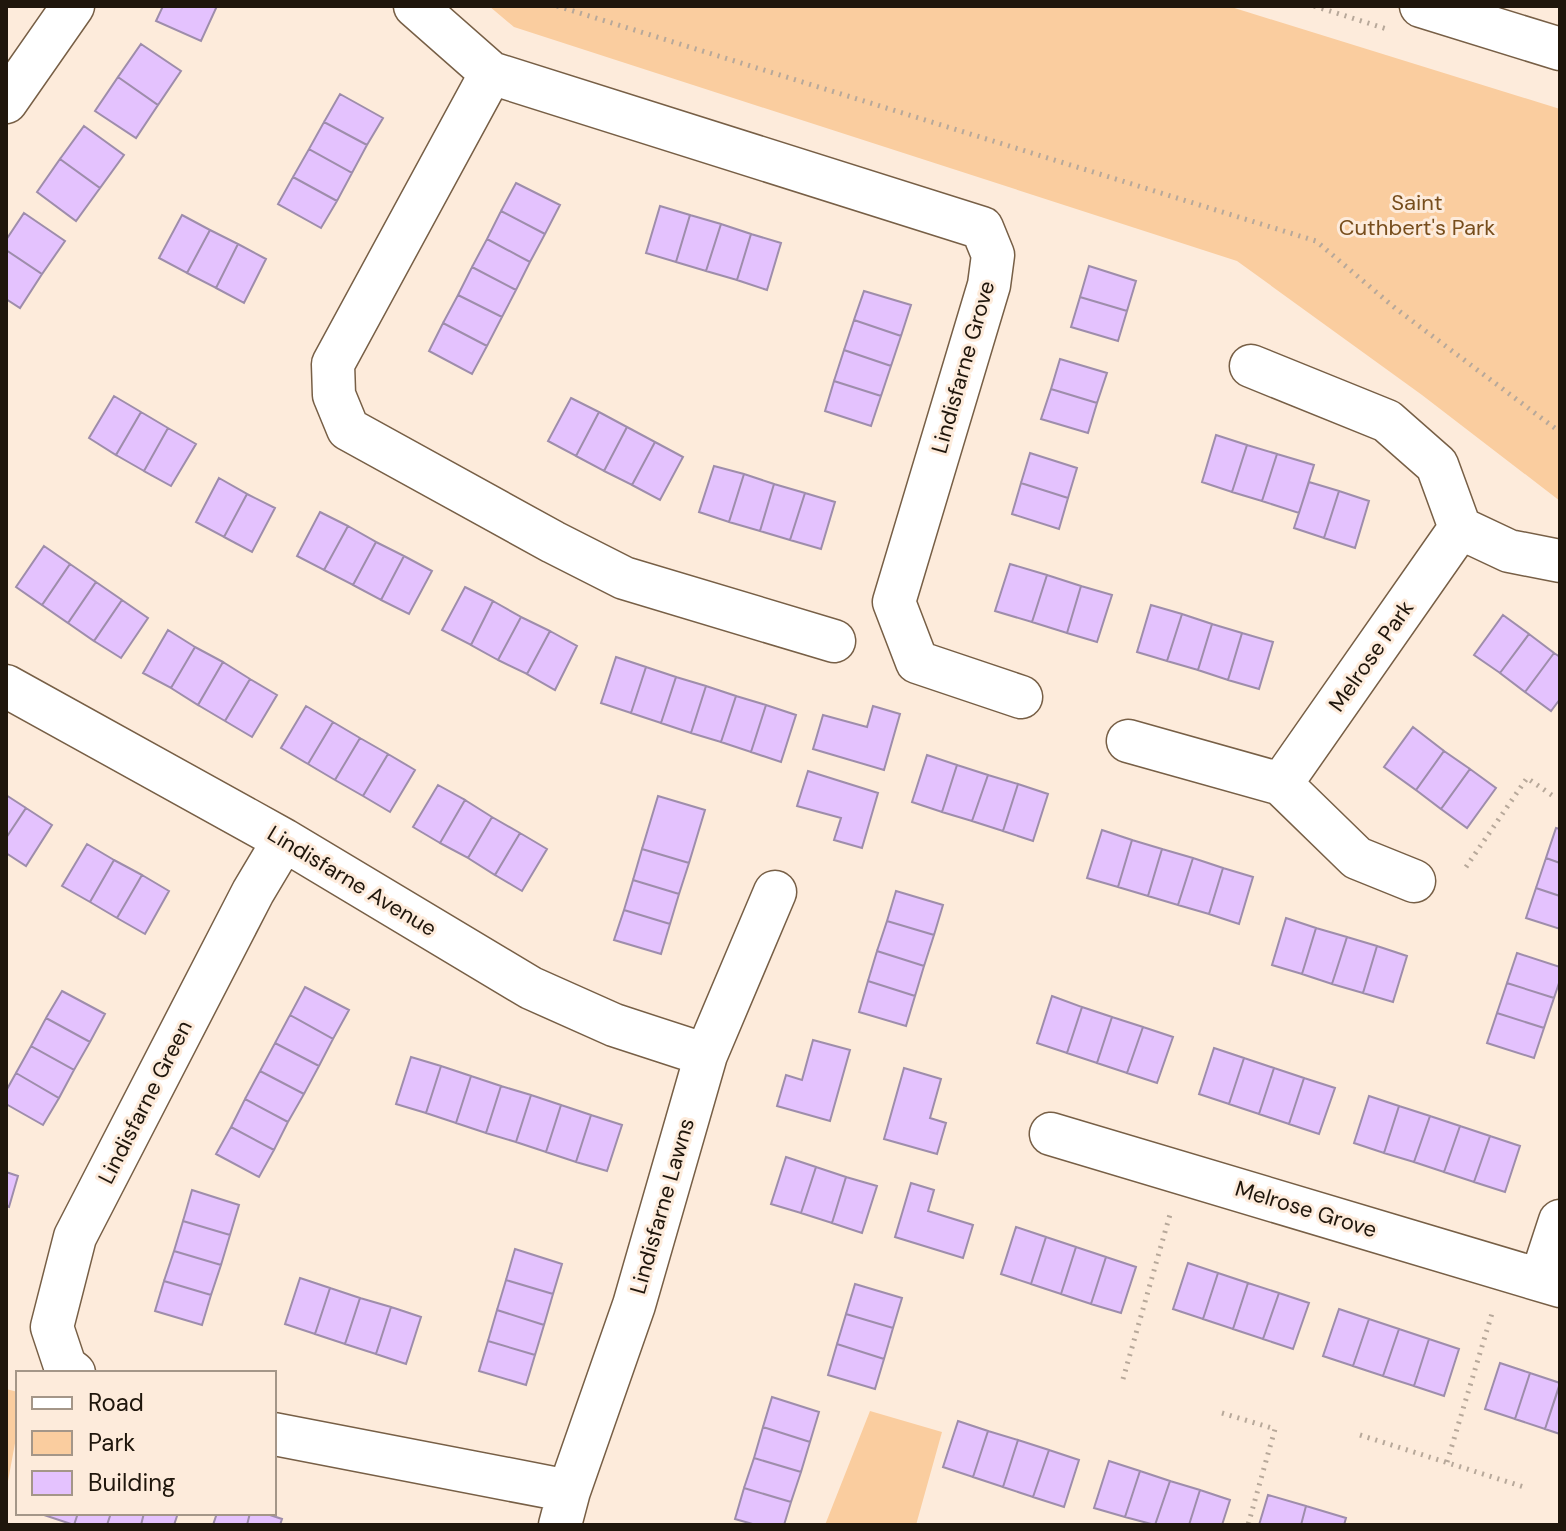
<svg xmlns="http://www.w3.org/2000/svg" width="1566" height="1531" viewBox="0 0 1566 1531" font-family="'DM Sans',sans-serif">
  <style>
    .green { fill: #facd9f }
    .building { fill: #e4c2fe; stroke: #9e8dab; stroke-width: 2 }
    .lines { fill: none; stroke-linecap: round; stroke-linejoin: round }
    .minor-casing { stroke: #775f46; stroke-width: 45 }
    .path { stroke: #b7a89a; stroke-width: 5; stroke-dasharray: 2 6; stroke-linecap: butt }
    .minor { stroke: #fff; stroke-width: 42 }
    .labels { text-anchor: middle; dominant-baseline: central; stroke-width: 6; stroke-linejoin: round; paint-order: stroke }
    .park-label { font-size: 22px; fill: #774d1c; stroke: #fdebdb }
    .street-label { font-size: 22px; fill: #1f160c; stroke: #fdebdb }
  </style>
  <rect width="100%" height="100%" fill="#fdebdb"/>
  <!-- green -->
  <path class="green" d="M489,6H1228L1560,109V501L1422,395L1237,261L514,27Z
    M6,1389L18,1392V1427L6,1492Z
    M870,1411L942,1432L916,1525H825Z"/>
  <!-- building -->
  <path class="building" d="M163,6H217L201,41L156,21Z
    M141,44L181,71L158,105L118,77Z
    M118,77L158,105L136,138L95,111Z
    M340,94L383,118L367,145L324,122Z
    M324,122L367,145L352,173L309,149Z
    M84,126L124,155L100,188L60,159Z
    M309,149L352,173L337,201L293,177Z
    M60,159L100,188L76,221L37,192Z
    M293,177L337,201L321,228L278,204Z
    M516,183L560,205L545,234L501,211Z
    M660,206L690,215L676,262L646,253Z
    M501,211L545,234L530,262L487,239Z
    M24,213L65,241L42,274L6,250V240Z
    M182,215L210,230L187,273L159,258Z
    M690,215L721,224L706,271L676,262Z
    M721,224L751,234L737,280L706,271Z
    M210,230L238,244L216,288L187,273Z
    M751,234L781,243L767,290L737,280Z
    M487,239L530,262L516,290L472,267Z
    M238,244L266,259L244,303L216,288Z
    M6,250L42,274L20,308L6,299Z
    M1089,266L1136,281L1127,311L1080,297Z
    M472,267L516,290L502,317L458,295Z
    M864,291L911,305L901,336L854,320Z
    M458,295L502,317L487,346L443,323Z
    M1080,297L1127,311L1118,341L1071,327Z
    M854,320L901,336L891,366L844,350Z
    M443,323L487,346L472,374L429,351Z
    M844,350L891,366L881,396L834,381Z
    M1060,359L1107,373L1097,403L1051,389Z
    M834,381L881,396L871,426L825,411Z
    M1051,389L1097,403L1088,433L1041,419Z
    M114,396L141,412L116,455L89,438Z
    M571,398L599,412L576,456L548,441Z
    M141,412L168,428L144,471L116,455Z
    M599,412L627,427L604,471L576,456Z
    M627,427L655,442L632,485L604,471Z
    M168,428L196,444L171,486L144,471Z
    M1216,435L1247,445L1232,492L1202,482Z
    M655,442L683,457L660,500L632,485Z
    M1247,445L1277,454L1262,501L1232,492Z
    M1030,453L1077,468L1068,498L1021,483Z
    M1277,454L1314,465L1299,513L1262,501Z
    M714,466L744,474L729,522L699,512Z
    M744,474L774,484L760,531L729,522Z
    M219,478L247,494L224,537L196,522Z
    M1309,482L1339,491L1324,538L1294,528Z
    M1021,483L1068,498L1059,529L1012,514Z
    M774,484L805,493L790,540L760,531Z
    M1339,491L1369,501L1355,548L1324,538Z
    M805,493L835,502L821,549L790,540Z
    M247,494L275,508L252,552L224,537Z
    M320,512L348,526L324,570L297,556Z
    M348,526L376,542L353,585L324,570Z
    M376,542L404,556L381,600L353,585Z
    M44,546L70,564L42,605L16,587Z
    M404,556L432,571L409,614L381,600Z
    M70,564L96,582L68,623L42,605Z
    M1010,564L1047,575L1032,622L995,611Z
    M1047,575L1081,586L1067,633L1032,622Z
    M96,582L122,600L94,641L68,623Z
    M1081,586L1112,595L1097,642L1067,633Z
    M465,587L493,601L471,645L442,630Z
    M122,600L148,618L121,658L94,641Z
    M493,601L521,617L498,660L471,645Z
    M1151,605L1182,614L1167,661L1137,652Z
    M1182,614L1212,624L1198,670L1167,661Z
    M1503,615L1529,634L1500,673L1474,655Z
    M521,617L550,631L527,674L498,660Z
    M1212,624L1242,633L1228,680L1198,670Z
    M168,630L195,647L171,688L143,673Z
    M550,631L577,646L555,690L527,674Z
    M1242,633L1273,642L1259,689L1228,680Z
    M1529,634L1554,653L1525,692L1500,673Z
    M195,647L223,662L198,705L171,688Z
    M1554,653L1560,657V699L1551,711L1525,692Z
    M616,657L646,667L631,713L601,703Z
    M223,662L250,679L225,721L198,705Z
    M646,667L676,677L661,723L631,713Z
    M676,677L706,686L691,733L661,723Z
    M250,679L277,695L252,737L225,721Z
    M706,686L736,696L721,742L691,733Z
    M736,696L766,705L751,752L721,742Z
    M766,705L796,715L781,762L751,752Z
    M306,706L333,722L308,764L281,748Z
    M873,706L900,714L884,770L813,749L823,715L867,727Z
    M333,722L360,738L335,780L308,764Z
    M1413,727L1444,751L1416,790L1384,767Z
    M360,738L388,754L363,796L335,780Z
    M1444,751L1470,769L1441,809L1416,790Z
    M388,754L415,770L390,812L363,796Z
    M927,755L957,765L942,812L912,802Z
    M957,765L988,775L972,821L942,812Z
    M1470,769L1496,788L1467,828L1441,809Z
    M808,771L878,793L862,848L834,840L841,818L797,806Z
    M988,775L1018,784L1003,831L972,821Z
    M1018,784L1048,794L1033,841L1003,831Z
    M438,785L465,800L440,843L413,827Z
    M6,795L26,808L6,838Z
    M658,796L705,810L689,863L642,849Z
    M465,800L492,817L468,858L440,843Z
    M26,808L52,825L26,866L6,853V838Z
    M492,817L520,833L495,875L468,858Z
    M1556,828L1560,829V863L1546,858Z
    M1102,830L1132,840L1118,887L1087,878Z
    M520,833L547,849L522,891L495,875Z
    M1132,840L1162,849L1148,896L1118,887Z
    M87,844L114,860L90,902L62,886Z
    M642,849L689,863L679,894L633,880Z
    M1162,849L1193,858L1178,905L1148,896Z
    M1193,858L1223,868L1209,914L1178,905Z
    M1546,858L1560,863V896L1536,888Z
    M114,860L142,875L117,918L90,902Z
    M1223,868L1253,877L1239,924L1209,914Z
    M142,875L169,891L145,934L117,918Z
    M633,880L679,894L670,924L624,910Z
    M1536,888L1560,896V929L1526,918Z
    M896,891L943,905L934,935L887,921Z
    M624,910L670,924L661,954L614,940Z
    M1286,918L1316,928L1302,974L1272,965Z
    M887,921L934,935L924,966L877,951Z
    M1316,928L1347,937L1332,984L1302,974Z
    M1347,937L1377,946L1363,993L1332,984Z
    M1377,946L1407,956L1393,1002L1363,993Z
    M877,951L924,966L915,996L868,981Z
    M1517,953L1560,967V980L1554,998L1507,983Z
    M868,981L915,996L906,1026L859,1012Z
    M1507,983L1554,998L1544,1028L1497,1013Z
    M305,987L349,1010L333,1039L290,1015Z
    M62,991L105,1014L90,1042L46,1018Z
    M1052,996L1082,1007L1067,1053L1037,1043Z
    M1082,1007L1112,1017L1097,1063L1067,1053Z
    M1497,1013L1544,1028L1534,1058L1487,1043Z
    M290,1015L333,1039L319,1066L275,1043Z
    M1112,1017L1143,1027L1127,1073L1097,1063Z
    M46,1018L90,1042L74,1070L31,1046Z
    M1143,1027L1173,1037L1157,1083L1127,1073Z
    M813,1040L850,1050L830,1121L777,1106L786,1075L802,1080Z
    M275,1043L319,1066L304,1094L260,1071Z
    M31,1046L74,1070L59,1098L16,1073Z
    M1214,1048L1244,1058L1229,1104L1199,1094Z
    M411,1057L441,1066L426,1113L396,1104Z
    M1244,1058L1274,1068L1259,1114L1229,1104Z
    M441,1066L471,1076L456,1123L426,1113Z
    M904,1068L941,1079L930,1118L946,1123L937,1154L884,1139Z
    M1274,1068L1304,1078L1289,1124L1259,1114Z
    M260,1071L304,1094L288,1122L245,1099Z
    M16,1073L59,1098L43,1125L6,1104V1091Z
    M471,1076L501,1086L486,1133L456,1123Z
    M1304,1078L1335,1088L1319,1134L1289,1124Z
    M501,1086L531,1095L516,1142L486,1133Z
    M531,1095L561,1105L546,1152L516,1142Z
    M1369,1096L1399,1106L1384,1153L1354,1143Z
    M245,1099L288,1122L274,1150L231,1127Z
    M561,1105L591,1115L576,1162L546,1152Z
    M1399,1106L1430,1116L1414,1162L1384,1153Z
    M591,1115L622,1125L607,1171L576,1162Z
    M1430,1116L1460,1126L1444,1172L1414,1162Z
    M1460,1126L1490,1136L1474,1182L1444,1172Z
    M231,1127L274,1150L259,1177L216,1154Z
    M1490,1136L1520,1146L1505,1192L1474,1182Z
    M786,1157L816,1167L801,1213L771,1204Z
    M816,1167L846,1177L832,1223L801,1213Z
    M6,1172L18,1176L9,1207L6,1206Z
    M846,1177L877,1186L862,1233L832,1223Z
    M911,1183L934,1190L928,1211L973,1225L963,1258L895,1237Z
    M192,1190L239,1205L230,1235L183,1221Z
    M183,1221L230,1235L221,1265L174,1251Z
    M1016,1227L1046,1237L1031,1284L1001,1274Z
    M1046,1237L1076,1247L1061,1294L1031,1284Z
    M1076,1247L1106,1257L1091,1304L1061,1294Z
    M515,1249L562,1264L553,1294L506,1280Z
    M174,1251L221,1265L211,1295L164,1281Z
    M1106,1257L1136,1267L1121,1313L1091,1304Z
    M1188,1263L1218,1273L1203,1319L1173,1309Z
    M1218,1273L1248,1283L1233,1329L1203,1319Z
    M300,1278L330,1288L315,1334L285,1324Z
    M506,1280L553,1294L544,1325L497,1310Z
    M164,1281L211,1295L202,1325L155,1311Z
    M1248,1283L1279,1293L1263,1339L1233,1329Z
    M855,1284L902,1298L893,1328L846,1314Z
    M330,1288L360,1298L345,1344L315,1334Z
    M1279,1293L1309,1303L1293,1349L1263,1339Z
    M360,1298L391,1307L376,1354L345,1344Z
    M391,1307L421,1317L406,1364L376,1354Z
    M1339,1309L1369,1319L1353,1366L1323,1356Z
    M497,1310L544,1325L535,1355L488,1341Z
    M846,1314L893,1328L884,1359L837,1344Z
    M1369,1319L1399,1329L1383,1376L1353,1366Z
    M1399,1329L1429,1339L1414,1386L1383,1376Z
    M1429,1339L1459,1349L1444,1396L1414,1386Z
    M488,1341L535,1355L526,1385L479,1371Z
    M837,1344L884,1359L875,1389L828,1375Z
    M1500,1363L1530,1373L1515,1419L1485,1409Z
    M1530,1373L1560,1383L1545,1429L1515,1419Z
    M1560,1384V1434L1545,1429Z
    M772,1397L819,1412L810,1442L763,1427Z
    M958,1421L988,1431L973,1477L943,1467Z
    M763,1427L810,1442L801,1472L754,1458Z
    M988,1431L1018,1440L1003,1487L973,1477Z
    M1018,1440L1049,1450L1033,1497L1003,1487Z
    M1049,1450L1079,1460L1064,1507L1033,1497Z
    M754,1458L801,1472L791,1502L744,1488Z
    M1109,1461L1140,1471L1125,1517L1094,1508Z
    M1140,1471L1170,1481L1155,1525L1125,1517Z
    M1170,1481L1200,1490L1189,1525H1155Z
    M744,1488L791,1502L784,1525H756L735,1519Z
    M1200,1490L1230,1500L1222,1525H1189Z
    M1268,1495L1306,1506L1301,1525H1259Z
    M1306,1506L1346,1518L1344,1525H1301Z
    M44,1513H78L74,1525L44,1515Z
    M78,1513H111L107,1525H74Z
    M111,1513H144L141,1525H107Z
    M144,1513H178L174,1525H141Z
    M217,1513H250L247,1525H213Z
    M250,1513H264L282,1519L280,1525H247Z"/>
  <g class="lines">
    <defs>
      <path id="minor" d="M415,6L491,73L982,228L993,255L989,285L894,602L917,662L1021,697
        M1421,6L1560,49
        M491,73L333,364L334,395L348,429L553,542L624,578L834,641
        M6,102L73,6
        M1251,366L1387,421L1437,465L1460,528L1509,551L1560,561
        M6,686L284,840L531,988L614,1025L706,1055
        M1128,741L1281,784L1460,528
        M1281,784L1357,858L1414,881
        M1051,1134L1560,1286
        M1541,1279L1560,1221
        M74,1373L65,1366L52,1327L75,1237L253,892L284,840
        M274,1434L569,1491
        M560,1525L569,1491L634,1305L706,1055L775,892"/>
    </defs>
    <!-- minor casing -->
    <use href="#minor" class="minor-casing"/>
    <!-- path -->
    <path class="path" d="M557,6L1316,241L1395,308L1560,432
      M1314,6L1390,30
      M1466,867L1527,778L1556,798
      M1123,1379L1171,1211
      M1222,1413L1275,1429L1248,1525
      M1360,1435L1524,1487
      M1447,1462L1493,1310"/>
    <!-- minor -->
    <use href="#minor" class="minor"/>
  </g>
  <g class="labels">
    <!-- park labels -->
    <g class="park-label">
      <text x="1417" y="202">Saint<tspan x="1417" dy="25">Cuthbert's Park</tspan></text>
    </g>
    <!-- street labels -->
    <g class="street-label">
      <text transform="translate(963 367) rotate(-74)">Lindisfarne Grove</text>
      <text transform="translate(1371 656) rotate(-55)">Melrose Park</text>
      <text transform="translate(352 881) rotate(31)">Lindisfarne Avenue</text>
      <text transform="translate(145 1102) rotate(-63)">Lindisfarne Green</text>
      <text transform="translate(662 1206) rotate(-74)">Lindisfarne Lawns</text>
      <text transform="translate(1306 1209) rotate(17)">Melrose Grove</text>
    </g>
  </g>
  <!-- border -->
  <rect width="1566" height="1531" fill="none" stroke="#1f160c" stroke-width="16"/>
  <!-- legend -->
  <rect x="16" y="1371" width="260" height="144" fill="#fdebdb" stroke="#a49688" stroke-width="2"/>
  <rect x="32" y="1397" width="40" height="12" fill="#ffffff" stroke="#a49688" stroke-width="2"/>
  <text x="88" y="1411" font-size="24" fill="#1f160c">Road</text>
  <rect x="32" y="1431" width="40" height="24" fill="#facd9f" stroke="#a49688" stroke-width="2"/>
  <text x="88" y="1451" font-size="24" fill="#1f160c">Park</text>
  <rect x="32" y="1471" width="40" height="24" fill="#e4c2fe" stroke="#a49688" stroke-width="2"/>
  <text x="88" y="1491" font-size="24" fill="#1f160c">Building</text>
</svg>
